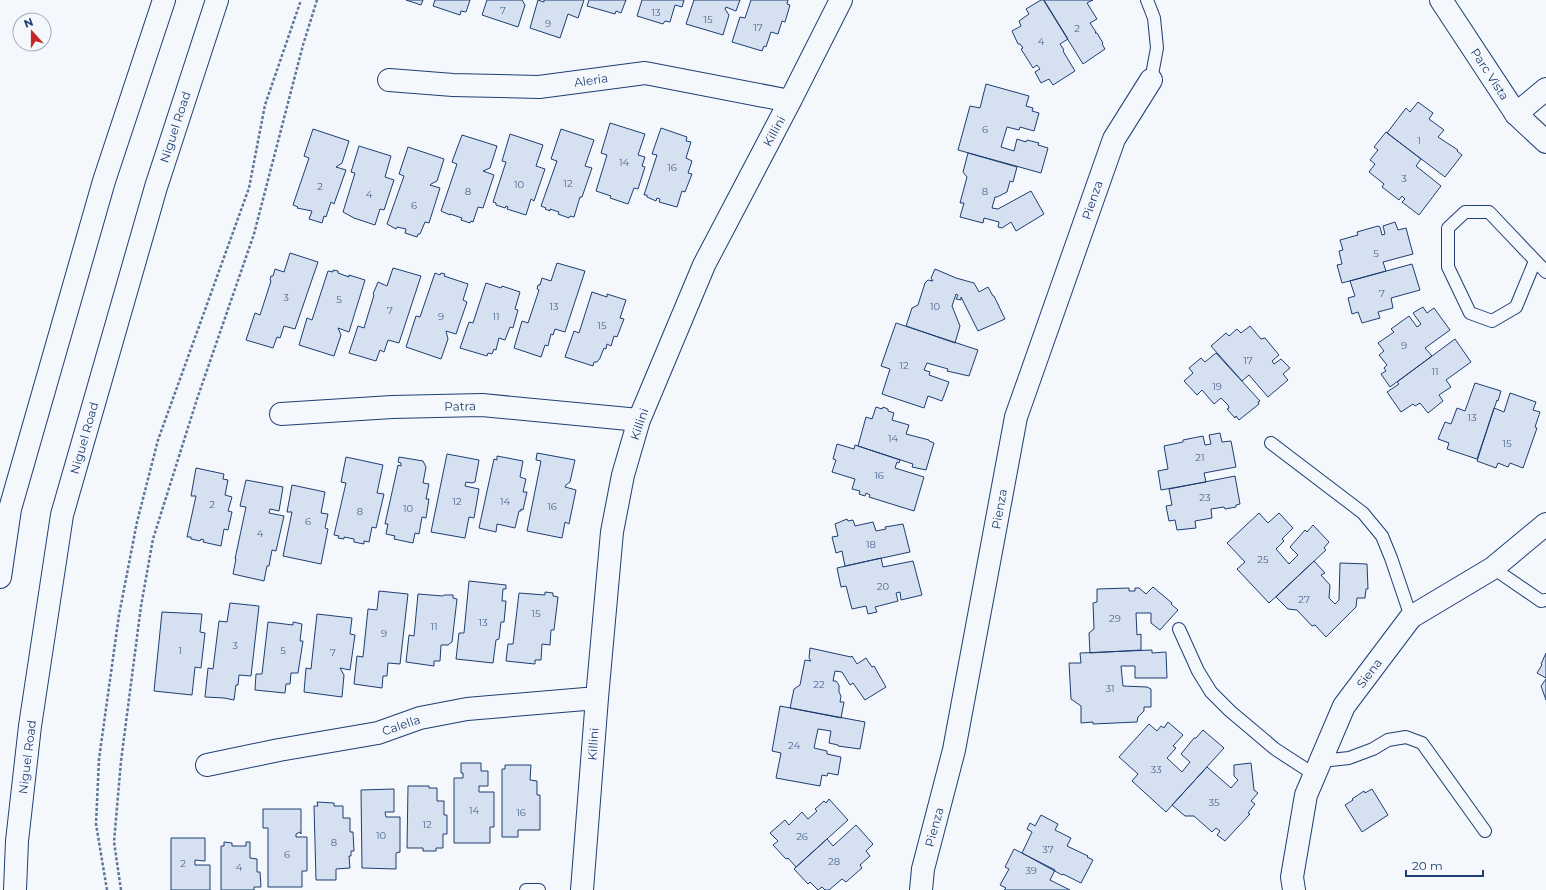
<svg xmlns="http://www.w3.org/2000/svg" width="1546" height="890" viewBox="0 0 1546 890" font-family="Montserrat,sans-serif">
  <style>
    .building { fill: #d5e0f0; stroke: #1d3f73 }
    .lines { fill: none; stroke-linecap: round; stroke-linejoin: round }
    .lane-casing { stroke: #1d3f73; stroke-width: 14 }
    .street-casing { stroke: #1d3f73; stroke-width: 24 }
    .secondary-casing { stroke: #1d3f73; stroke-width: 24 }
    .path { stroke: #5e769c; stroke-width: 2.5; stroke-dasharray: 3 2; stroke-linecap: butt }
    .lane { stroke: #f4f7fb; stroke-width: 12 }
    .street { stroke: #f4f7fb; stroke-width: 22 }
    .secondary { stroke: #f4f7fb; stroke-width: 22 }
    .labels { text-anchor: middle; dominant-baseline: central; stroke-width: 3; stroke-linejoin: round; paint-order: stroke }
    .number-label { font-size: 10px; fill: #4b6792 }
    .street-label { font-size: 12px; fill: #1d3f73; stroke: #f4f7fb }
  </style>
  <rect width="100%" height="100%" fill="#f4f7fb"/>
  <!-- building -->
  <path class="building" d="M406,0H423L421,5Z
    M435,0H470L466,12L461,11L460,15L433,6Z
    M487,0H522L525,5L518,27L482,15Z
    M538,0L544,2V0H584L578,18L568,14L560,38L530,28Z
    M589,0H626L621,13L616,11L615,14L587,6Z
    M642,0H684L682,7L675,5L670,22L665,21L663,24L637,16Z
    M694,0H740L736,11L726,7L725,9L729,15L723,35L686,24Z
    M751,0H788L787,4L790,5L785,22L782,21L778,34L771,32L766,47L764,46L762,51L732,42L740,17L745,18Z
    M1041,0H1044L1068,39L1060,44L1064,50L1063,51L1075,71L1053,85L1049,79L1041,83L1035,72L1040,69L1037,65L1033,68L1021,49L1023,48L1020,44H1018L1012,31L1021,26L1019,21L1029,14L1026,9Z
    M1045,0H1093L1087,3L1097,19L1090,23L1096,32L1095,33H1097L1103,43L1102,44L1105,49L1083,64L1044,1Z
    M986,84L1029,96L1026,106L1033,108L1032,111L1039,113L1034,131L1020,127L1019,130L1007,127L1001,147L1014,151L1017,139L1026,142L1027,140L1039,143L1038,145L1048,148L1041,173L958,150L970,106L980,108Z
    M1418,102L1433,113L1429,119L1444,130L1438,137L1458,150L1457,151L1462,155L1445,177L1387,133L1406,108L1410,112Z
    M610,123L645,134L638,155L645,157L642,166L645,167L638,189L634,188L628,204L610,198L611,196L596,191L607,155L601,153Z
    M661,128L687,137L686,141L691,142L686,158L692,161L688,173L692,174L685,192L682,191L677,207L659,202L660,199L657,198L656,201L647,197V195H644L657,155L652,154Z
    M313,129L349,141L342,163L336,167L346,170L334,204L331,202L326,217L324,216L322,223L309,219L312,211L297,208L298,207L293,205L309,158L304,156Z
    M561,129L594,140L585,166L592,168L582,197H580L574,217L570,216L569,218L558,214L559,212L550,209V211L545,209L546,208L541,206L557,161L551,159Z
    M1386,132L1421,159L1416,166L1441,186L1419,215L1402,202L1405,199L1402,196L1399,200L1382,187L1384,184L1369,172L1375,164L1370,160L1378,150L1374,147Z
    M510,134L543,145L536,166L545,169L534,201L531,199L526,215L507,209L508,207L506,206L505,208L496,205V203L493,202L506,162L502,161Z
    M462,135L497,146L490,168L483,171L494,175L483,208L478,207L473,222L471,221L470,223L461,220L462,218L450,214V215L441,211L457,164L452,162Z
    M359,146L391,156L385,177L394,180L384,210L380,209L375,225L354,218L343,212L355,173L351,172Z
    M408,147L444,159L437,181L431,184L430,185L440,188L429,223L425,222L420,234H418L417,237L405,233L406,229L397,227L396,229L387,224L404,176L399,174Z
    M968,153L1017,167L1013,182L1010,181L1007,192L997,197H995L992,208L998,209L1031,191L1044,214L1016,231L1011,222L1002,228L998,227L999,222L984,218L983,223L960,217L964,203H960L967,177L963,172Z
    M1395,222L1398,230L1406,228L1413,254L1383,262L1386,271L1342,283L1337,265L1342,264L1339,251L1343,250L1340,240L1358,235L1357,232L1378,226L1380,227L1382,235L1385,234L1383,226Z
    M290,253L318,262L295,329L284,326L280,338L277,337L273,348L246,340L255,313L260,315L271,281L270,280L271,276H273L275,269L284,272Z
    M557,263L585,271L565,332L555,329L553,335L551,334L548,346L545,345L541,357L514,348L522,321L528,323L539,290L537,289L538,285H540L542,278L551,281Z
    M1412,264L1420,290L1391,298L1393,308L1378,312L1380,318L1362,323L1358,312L1352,314L1348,298L1355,296L1350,281Z
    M393,268L421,276L399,343L388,340L384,352L380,350L376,361L349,353L358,326L364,328L374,295L373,294L378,282L387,286Z
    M935,269L956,278L974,283L979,292L988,287L993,296H994L1005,319L978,331L961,297V300L956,299L958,295L956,294L952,306L960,326L955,343L906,326L912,308L918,305L925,283L928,280L933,281L931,278Z
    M333,270L338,271V273L349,277V275L365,280L349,332L338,328L341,335L334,356L299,345L307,318L312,320L328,271L333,272Z
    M435,273L440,275L441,273L445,274L444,276L468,284L463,300L467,302L456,334L446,331L448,339L441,359L406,347L416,316L420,317Z
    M486,283L501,288L502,286L520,292L515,309L518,310L513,328L510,327L505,340L499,338L496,350L494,349L492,354L488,353L487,356L460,348L469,322L473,323Z
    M592,292L607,297V294L626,300L620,318L624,319L617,337L614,336L611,346L607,344L606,349L604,348L600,358L597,362H594L593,366L565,357L574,331L579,333Z
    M1423,307L1427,313L1434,308L1450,330L1425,348L1432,356L1390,387L1381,374L1386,371L1384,368L1387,365L1379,355L1384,351L1378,343L1394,332L1391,329L1409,316L1417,327L1421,324L1413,313Z
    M896,323L978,350L969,376L947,371L948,369L927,363L924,370L930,372L929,375L949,382L942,401L928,396L924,408L882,394L890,369L881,366Z
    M1250,326L1261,339L1265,338L1279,355L1272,361L1274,364L1281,359L1290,368L1283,374L1288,380L1268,397L1249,375L1242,381L1211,346L1226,333L1229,336L1237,329L1241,333Z
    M1455,339L1471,362L1446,380L1451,387L1439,395L1443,401L1428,413L1420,403L1415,406L1413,404L1401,412L1387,392L1399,384L1397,382Z
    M1216,353L1260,401L1258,402L1259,404L1239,420L1236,416L1235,418L1227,409L1229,408L1228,405L1221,398L1214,404L1202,390L1197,395L1184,381L1193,373L1189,368L1201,358L1205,362Z
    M1475,383L1501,391L1498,401L1497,400L1477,459L1447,449L1449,443L1438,439L1445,422L1451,424L1457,408L1465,411Z
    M1510,393L1536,402L1533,410L1540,412L1535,427L1537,428L1523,468L1510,463L1508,467L1498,463L1496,468L1477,461L1494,408L1504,412Z
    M876,407L882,409L883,407L888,409V411L894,413L892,420L909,425L906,434L929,440V441L934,443L926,470L912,467L913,464L858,446L866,417L872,419Z
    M1220,433L1222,442L1231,441L1236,467L1204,473L1206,482L1161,490L1158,471L1168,469L1164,446L1183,442V440L1203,436L1205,445L1211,444L1209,435Z
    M837,444L854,449L855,445L900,460L899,463L897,462L895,468L924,477L914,511L869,497L870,495L866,493L865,496L859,494L860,491L852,489L855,479L832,472L836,460L833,459Z
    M537,453L575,460L570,482L566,485L565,487L576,490L569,524L565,522L562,538L527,531L541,461L536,460Z
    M447,454L479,460L475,482L472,483L466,482L465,486L479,489L474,518L469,517L465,538L431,532Z
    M497,456L523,461L520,477L526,479L523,492H527L523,510L521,509V511H519L515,528L497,524L496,532L479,528L494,459L497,460Z
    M346,457L383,465L377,493L384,494L376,528L372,527L369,542L364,541V544L354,542V539L344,537V539L338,538L339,536L334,535L346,483L341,482Z
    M399,457L423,461L426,467L423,483L429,484L426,499H429L426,518L422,517L419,534L415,533L413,543L394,539L395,536L386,534L388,524H385L398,465L401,466V463L398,462Z
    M196,468L224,474L223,479L228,480L225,495L232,497L228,511L232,512L228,530L224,529L221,546L203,542L204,540L201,539L200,541L191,539V537H187L196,496H191Z
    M1235,476L1240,504L1236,505V507L1225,509L1224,507L1211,509L1212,518L1195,521L1196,528L1177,530L1175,520L1169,521L1166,506L1172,505L1169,489Z
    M246,480L283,487L279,511L270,509L269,513L284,516L276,551L272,550L269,566H267L264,581L233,574L236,559H235L246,507L240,506Z
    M292,485L325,492L321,513L328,514L325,528L328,529L321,564L283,556L292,512H287Z
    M1259,513L1268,523L1279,513L1293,528L1282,539L1284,541L1276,549L1289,564L1298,555L1290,547L1305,530L1307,532L1313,525L1329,542L1324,548L1326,550L1269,603L1237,569L1245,562L1227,543Z
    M847,519L848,521L853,520L855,526L873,522L876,531L886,529L885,527L903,524L910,552L845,566L842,551L836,553L832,537L838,536L835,524Z
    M881,558L883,567L913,561L922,595L901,600L900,592L896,593L898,601L875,607L877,612L868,614L866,606L852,609L846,586L841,587L837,568Z
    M1314,561L1325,573L1321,575L1330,585L1329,598L1335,604L1339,600L1340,563L1367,564L1368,589H1366L1365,598H1357L1356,607L1326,637L1315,625L1312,626L1297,610L1288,609L1276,597Z
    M469,581L506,585V589H503L502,601H506L504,622H501L499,639L496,640L493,663L456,659L459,633H464Z
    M1153,587L1172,603L1171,604L1178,610L1160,630L1151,623V613H1136L1137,635L1141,634V650L1090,653L1089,633L1094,629L1093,603L1097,602V589L1129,588V591H1135V588H1139L1146,594Z
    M379,591L408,594L400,664L388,663L387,676H383L382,688L354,684L357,656L363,657L368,609L377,610Z
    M545,592L553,593V596L558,597L554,630H551L550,645L542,644L541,660H535V664L506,661L508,644H513L519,593L545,595Z
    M418,594L443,596L444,595H453V598L457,599L452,642L448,645H441L440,661H434V666L406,662L409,635L414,636Z
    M230,603L259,606L251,676L239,675L238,685H236L234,700L224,698L205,697L208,668L213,669L219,621L227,622Z
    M162,612L202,614L200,632L205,633L201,668L195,667L192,695L154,691Z
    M317,614L352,618L350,634L355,635L350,670L340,668L344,675L342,697L304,692L306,668L311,669Z
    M268,622L293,625V622L302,624L300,641H303L298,673H291L290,684H286L285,693L255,690L256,674H262Z
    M810,648L851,657L852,656L857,664L866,658L872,667L874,666L886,687L865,700L853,683L850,685L842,672L835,671L833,681H836L839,685V692L841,696L840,702H844L841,718L790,708L794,689L800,685L805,660L811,661L809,658Z
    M1152,650V653L1166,652L1167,678H1135V666H1121L1123,686L1147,687L1151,689V707H1144V711L1138,717L1137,722L1093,724V722L1081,723V706L1071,699L1069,663H1081L1080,653Z
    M1546,653V678L1537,673L1542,665L1541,664Z
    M1546,679V700L1541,686Z
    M780,706L865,722L860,749L838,746V745L829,743L831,731L818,729L814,748L827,751V754L841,757L838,775L828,773L827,776L822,775L820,786L776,778L781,753L772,751Z
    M1168,722L1183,735L1173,746L1176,748L1167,758L1182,772L1190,762L1181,754L1194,738H1196L1203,730L1224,748L1166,812L1132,781L1138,774L1119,757L1149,724L1157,731L1161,726L1164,728Z
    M461,763H481V771H488V786H479V792H494V827H490V843H454V778H463V773H461Z
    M1251,763L1254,790L1258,793L1251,801L1255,804L1248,813L1250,814L1225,841L1217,835L1220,831L1216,828L1212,832L1194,816H1185L1172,805L1207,767L1231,788L1238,780L1234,776V765Z
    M505,765H531L530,780L537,781V795H540V830H518V837H502V769H505Z
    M408,786H429V788H437V801H444V815H447V834H443V848H436V851H423V848H407Z
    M394,789V812H385L386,817H400V852L396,853V869L362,868L361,790Z
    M1372,789L1388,815L1362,832L1345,805L1353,800L1352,799L1364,791L1365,793Z
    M829,799L848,820L796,867L788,858L786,859L773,845L778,841L770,833L785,820L789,825L802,812L808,819L817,811L815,809L824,801L826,803Z
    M317,802L334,803V806H343V818H350V832H353L354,851H351V856H349L350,868L336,869V880H316L314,806H318Z
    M263,809H301V834L300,832L296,834V837H307V871H302V887H268V828H263Z
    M1041,815L1058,824L1055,830L1071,838L1067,846L1088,856L1087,857L1093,860L1081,883L1063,874L1062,875L1022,853L1032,832L1027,829L1030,823L1035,826Z
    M856,825L873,844L866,851L870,856L860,865L862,868L846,882L842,879L829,890H825L822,887L818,890L810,882L808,884L794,869L827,839L833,846Z
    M171,838H205V861L195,860V865H210V890H171Z
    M224,842L232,843V846H246V842H250V858L257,859V872H260L261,887H254V890H221V846H224Z
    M1014,849L1055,870L1050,880L1070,890H1004L1006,888L1000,885L1009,869L1005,867Z"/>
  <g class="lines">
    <defs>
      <path id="lane" d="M1147,0L1154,18L1157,48L1151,80
        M1535,261L1516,307L1492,321L1470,313L1448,267V228L1465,212H1489L1546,272
        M1271,443L1363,513L1382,536L1391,558L1411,617
        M1493,568L1541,601L1546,600
        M1179,629L1198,671L1211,692L1230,711L1275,749L1315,775
        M1321,761L1349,758L1373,749L1388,740L1406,737L1422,743L1485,831
        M526,890H539"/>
      <path id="street" d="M389,80L453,85L539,87L645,73L790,101
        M1516,114L1546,89
        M281,414L392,407L482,405L639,420
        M207,765L279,750L378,733L420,718L467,709L597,698
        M582,890L597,698L612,532L623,475L639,420L704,265L790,101L841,0
        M921,890L923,869L954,750L1016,417L1114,139L1151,80
        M1294,890L1292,877L1306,795L1344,706L1411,617L1493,568L1546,524"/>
      <path id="secondary" d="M1441,0L1516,114L1546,142
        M0,577L10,509L104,181L164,0
        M15,890L17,841L30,726L62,515L156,187L217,0"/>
    </defs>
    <!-- lane casing -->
    <use href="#lane" class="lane-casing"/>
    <!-- street casing -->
    <use href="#street" class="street-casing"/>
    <!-- secondary casing -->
    <use href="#secondary" class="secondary-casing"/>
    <!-- path -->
    <path class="path" d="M107,890L96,824L99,759L119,615L137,522L158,440L249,188L265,105L301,0
      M121,890L114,842L121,761L141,606L153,539L197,399L254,234L303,45L317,0"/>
    <!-- lane -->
    <use href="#lane" class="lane"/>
    <!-- street -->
    <use href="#street" class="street"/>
    <!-- secondary -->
    <use href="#secondary" class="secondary"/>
  </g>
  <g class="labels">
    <!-- number labels -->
    <g class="number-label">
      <text x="503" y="10">7</text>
      <text x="656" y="12">13</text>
      <text x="708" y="19">15</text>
      <text x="548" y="23">9</text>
      <text x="758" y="27">17</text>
      <text x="1077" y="28">2</text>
      <text x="1041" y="41">4</text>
      <text x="985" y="129">6</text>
      <text x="1419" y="140">1</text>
      <text x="624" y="162">14</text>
      <text x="672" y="167">16</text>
      <text x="1404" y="178">3</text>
      <text x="568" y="183">12</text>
      <text x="519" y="184">10</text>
      <text x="320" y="186">2</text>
      <text x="468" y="191">8</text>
      <text x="985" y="191">8</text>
      <text x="369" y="194">4</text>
      <text x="414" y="205">6</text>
      <text x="1376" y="253">5</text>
      <text x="1382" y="293">7</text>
      <text x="286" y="297">3</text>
      <text x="339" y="299">5</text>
      <text x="554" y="306">13</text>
      <text x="935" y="306">10</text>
      <text x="390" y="310">7</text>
      <text x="441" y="316">9</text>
      <text x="496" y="316">11</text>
      <text x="602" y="325">15</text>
      <text x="1404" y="345">9</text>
      <text x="1248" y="360">17</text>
      <text x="904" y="365">12</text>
      <text x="1435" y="371">11</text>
      <text x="1217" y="386">19</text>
      <text x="1472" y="417">13</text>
      <text x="893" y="438">14</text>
      <text x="1507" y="443">15</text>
      <text x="1200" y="457">21</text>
      <text x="879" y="475">16</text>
      <text x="1205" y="497">23</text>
      <text x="457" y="501">12</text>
      <text x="505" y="501">14</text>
      <text x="212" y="504">2</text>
      <text x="552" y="506">16</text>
      <text x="408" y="508">10</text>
      <text x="360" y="511">8</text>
      <text x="308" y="521">6</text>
      <text x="260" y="533">4</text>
      <text x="871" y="544">18</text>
      <text x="1263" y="559">25</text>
      <text x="883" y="586">20</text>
      <text x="1304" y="599">27</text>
      <text x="536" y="613">15</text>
      <text x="1115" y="618">29</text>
      <text x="483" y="622">13</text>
      <text x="434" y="626">11</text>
      <text x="384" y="633">9</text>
      <text x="235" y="645">3</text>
      <text x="180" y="650">1</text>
      <text x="283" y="650">5</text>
      <text x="333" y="652">7</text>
      <text x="819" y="684">22</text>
      <text x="1110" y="688">31</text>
      <text x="794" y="745">24</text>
      <text x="1156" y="769">33</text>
      <text x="1214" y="802">35</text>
      <text x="474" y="810">14</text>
      <text x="521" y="812">16</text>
      <text x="427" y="824">12</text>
      <text x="381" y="835">10</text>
      <text x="802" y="836">26</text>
      <text x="334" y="842">8</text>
      <text x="1048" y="849">37</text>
      <text x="287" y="854">6</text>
      <text x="834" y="861">28</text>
      <text x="183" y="863">2</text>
      <text x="239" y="867">4</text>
      <text x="1031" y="870">39</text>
    </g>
    <!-- street labels -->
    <g class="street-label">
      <text transform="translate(1490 74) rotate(57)">Parc Vista</text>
      <text transform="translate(591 80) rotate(-8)">Aleria</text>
      <text transform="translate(175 127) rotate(-72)">Niguel Road</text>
      <text transform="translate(774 131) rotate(-61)">Killini</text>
      <text transform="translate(1092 200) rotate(-71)">Pienza</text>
      <text transform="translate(460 406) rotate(-1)">Patra</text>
      <text transform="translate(639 424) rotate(-71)">Killini</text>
      <text transform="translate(84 438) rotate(-74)">Niguel Road</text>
      <text transform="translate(999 509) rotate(-80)">Pienza</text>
      <text transform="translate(1369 673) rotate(-53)">Siena</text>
      <text transform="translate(401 725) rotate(-19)">Calella</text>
      <text transform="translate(593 744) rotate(-86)">Killini</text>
      <text transform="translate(27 757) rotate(-83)">Niguel Road</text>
      <text transform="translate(934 827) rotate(-75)">Pienza</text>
    </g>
  </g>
  <!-- north arrow -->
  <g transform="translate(32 32) rotate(339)"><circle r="19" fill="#f4f7fb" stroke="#9eadc5"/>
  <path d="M0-3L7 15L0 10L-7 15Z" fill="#c62828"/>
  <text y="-6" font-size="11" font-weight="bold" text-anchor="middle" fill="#1d3f73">N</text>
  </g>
  <!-- scale -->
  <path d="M1406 870v6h77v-6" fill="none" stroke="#1d3f73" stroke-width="2"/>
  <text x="1412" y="870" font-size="12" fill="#1d3f73" stroke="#f4f7fb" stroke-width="3" paint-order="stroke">20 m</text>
</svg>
